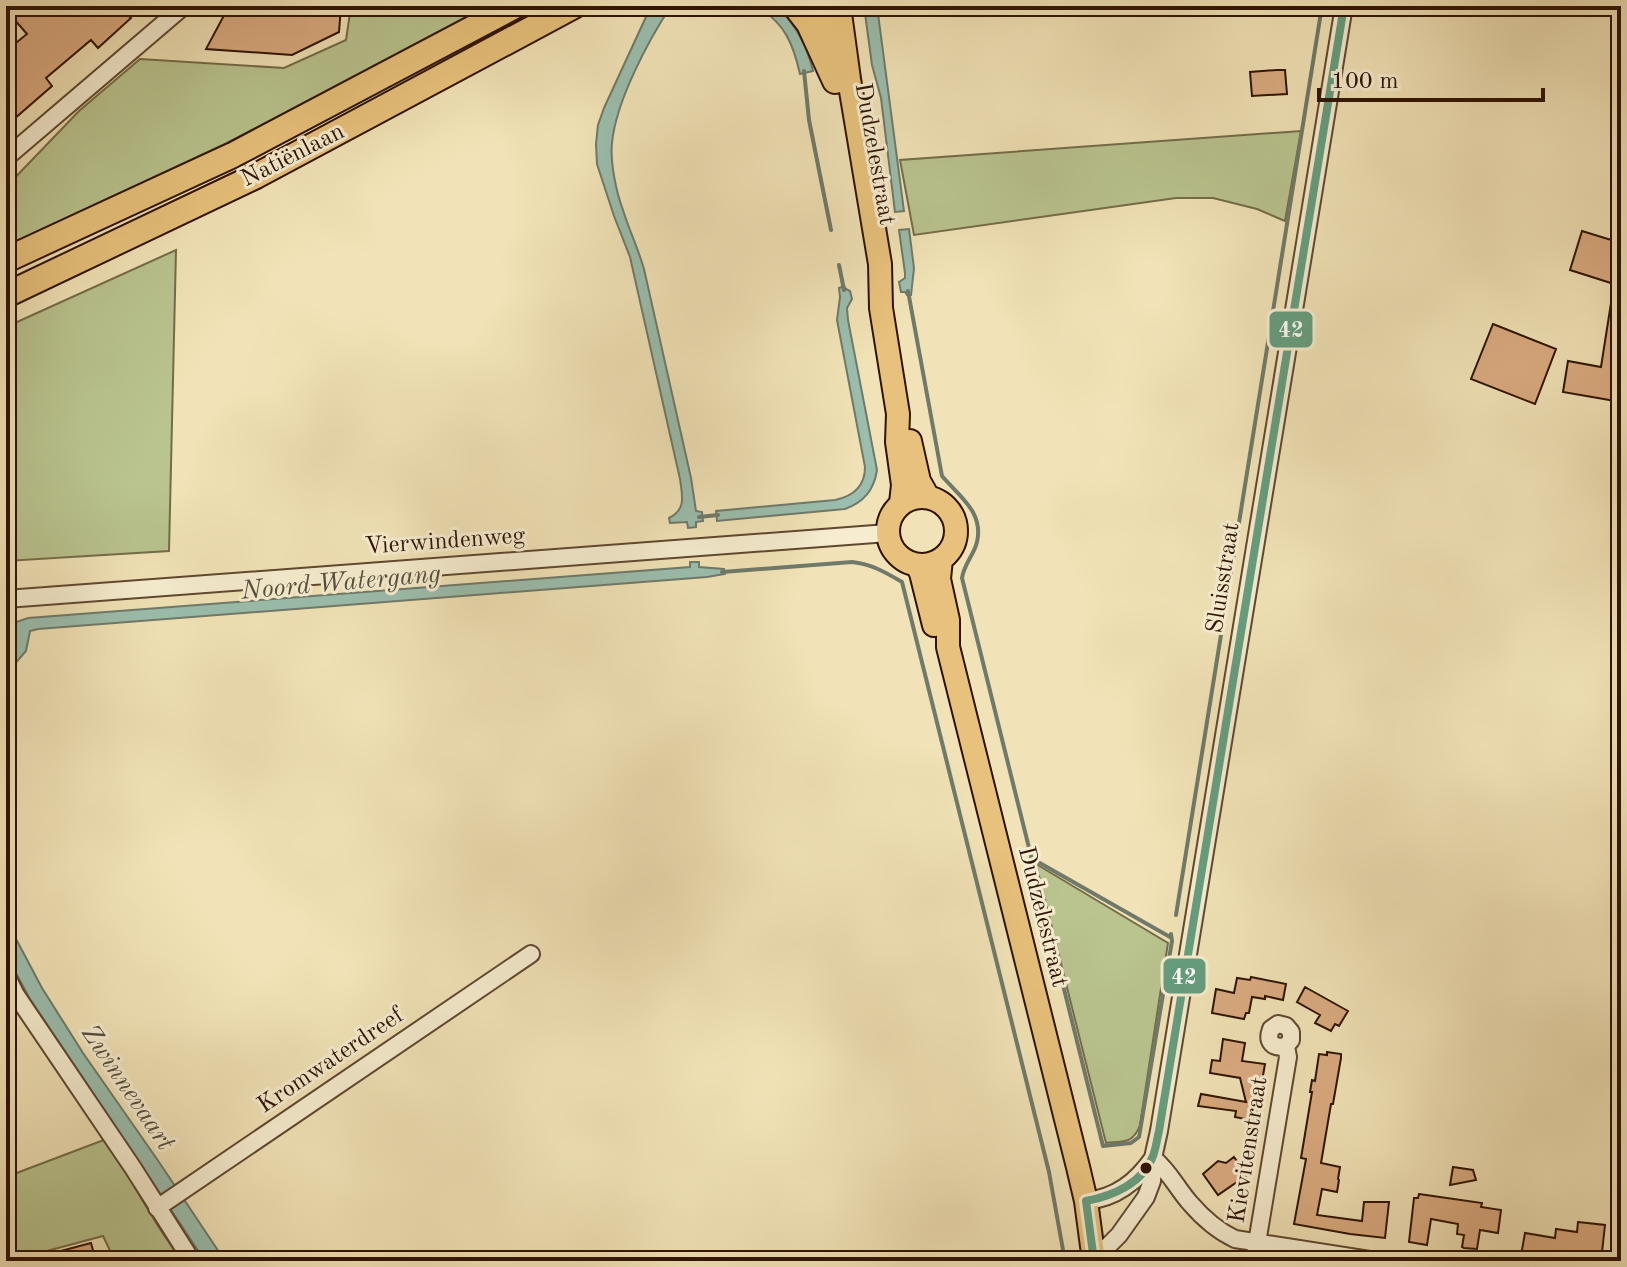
<svg xmlns="http://www.w3.org/2000/svg" width="1627" height="1267" viewBox="0 0 1627 1267" font-family="'Old Standard TT',serif">
  <style>
    .green { fill: #b9c48f; stroke: #746c49; stroke-width: 2 }
    .water { fill: #9bbeae; stroke: #6f7a6a; stroke-width: 2 }
    .lines { fill: none; stroke-linecap: round; stroke-linejoin: round }
    .stream { stroke: #6f7a6a; stroke-width: 4 }
    .building { fill: #daab80; stroke: #2e1303; stroke-width: 2 }
    .minor-casing { stroke: #5f4730; stroke-width: 20 }
    .major-casing { stroke: #2e1303; stroke-width: 26 }
    .highway-casing { stroke: #2e1303; stroke-width: 28 }
    .minor { stroke: #f6edd0; stroke-width: 16 }
    .major { stroke: #e8c27c; stroke-width: 22 }
    .highway { stroke: #e8c27c; stroke-width: 24 }
    .bus-1-casing { stroke: #f6edd0; stroke-width: 14 }
    .bus-1 { stroke: #659e80; stroke-width: 8 }
    .bus-dot { fill: #2e1303; stroke: #f6edd0; stroke-width: 3 }
    .labels { text-anchor: middle; dominant-baseline: central; stroke-width: 6; stroke-linejoin: round; paint-order: stroke }
    .street-label { font-size: 24px; fill: #2e1303; stroke: #f6edd0 }
    .water-label { font-size: 26px; font-style: italic; fill: #544f3f; stroke: #f6edd0 }
    .line-badge { stroke: #f6edd0; stroke-width: 3 }
    .badge-label { font-size: 22px; text-anchor: middle; font-weight: bold; fill: #fff }
  </style>
  <rect width="100%" height="100%" fill="#f1e3b7"/>
  <filter id="stains"><feTurbulence type="fractalNoise" baseFrequency=".0025" numOctaves="4"/><feColorMatrix values="0 0 0 0 .2 0 0 0 0 .09 0 0 0 0 .02 0 0 0 .5 -.17"/></filter>
  <radialGradient id="worn" r=".72"><stop offset=".6" stop-color="#630" stop-opacity="0"/><stop offset="1" stop-color="#630" stop-opacity=".3"/></radialGradient>
  <!-- green -->
  <path class="green" d="M351,6H487L227,143L6,246V187L79,111L140,59L284,68L346,40Z
    M1301,131L1285,221L1257,209L1213,198H1176L914,235L900,160Z
    M176,250L169,551L6,561V327Z
    M1036,864L1168,943L1140,1125C1133,1144 1124,1141 1106,1143Z
    M109,1138C130,1181 151,1217 178,1256L184,1261H115L103,1236L43,1252L44,1261H6V1177Z"/>
  <!-- water -->
  <path class="water" d="M651,6H671C648,41 616,101 612,143C610,161 616,192 623,210C629,230 638,248 644,269L691,478L696,511L702,512L703,521L696,522V527L688,528L687,522L670,523L669,518C687,509 682,495 680,479L630,257L614,216L597,164L596,144L598,125L604,108Z
    M757,6H777C796,25 807,45 813,71L800,74C793,43 785,24 757,6Z
    M864,6H877L904,211L895,212L881,98L872,65Z
    M909,229L914,268L911,295H907L905,292H901L899,282L905,278V273L899,230Z
    M844,286L846,289L850,291L852,299L847,308L848,320L877,470C874,490 864,502 845,509L717,521L716,511L835,500C854,496 865,486 865,467L837,320L840,297L839,288Z
    M690,562H699V567L724,569L725,574L707,577L38,629L30,631L26,651L6,674V628L8,625L28,618L690,567Z
    M6,920L42,988L83,1053L159,1162L225,1261H205L30,999L6,955Z"/>
  <g class="lines">
    <!-- stream -->
    <path class="stream" d="M804,71L809,120L831,230
      M839,265L844,290
      M908,291L942,476C959,496 984,512 977,542C974,555 964,564 962,578L1103,1146L1131,1143L1139,1137L1172,941L1171,934
      M699,517L718,515
      M722,572L852,562C871,564 885,572 902,582L1049,1172L1065,1261
      M1031,858L1170,937
      M1176,915L1322,6"/>
  </g>
  <!-- building -->
  <path class="building" d="M6,6H120L131,18L98,48L91,40L46,78L52,86L6,126V51L27,34L6,10Z
    M229,6H341L339,32L292,55L206,49Z
    M1277,70H1285L1287,94L1252,96L1250,72Z
    M1582,231L1621,243V264L1615,284H1621V402L1563,392L1568,361L1601,367L1614,284L1570,270Z
    M1493,324L1556,349L1535,404L1471,379Z
    M1251,977L1286,984L1283,1000L1265,996V999L1252,997L1249,1013H1246L1244,1019L1212,1013L1216,989L1234,993L1237,978L1250,980Z
    M1305,987L1348,1011L1339,1026L1335,1024L1331,1031L1315,1023L1320,1015L1297,1002Z
    M1223,1039L1245,1043L1242,1061L1265,1064L1260,1093H1258L1256,1104L1262,1105L1260,1114H1254L1252,1126L1250,1120L1235,1117L1236,1111L1198,1106L1201,1094L1246,1102L1240,1078L1210,1073L1212,1060L1220,1061Z
    M1327,1052L1341,1054V1058L1333,1104H1331L1321,1163L1340,1167L1338,1179L1339,1180L1337,1192L1322,1189L1317,1215L1362,1221L1364,1202H1389L1385,1238L1350,1234L1294,1224L1306,1159L1301,1158L1312,1092H1310L1312,1080L1315,1081L1319,1054L1327,1055Z
    M1234,1157L1247,1175L1218,1195L1203,1174L1218,1161L1226,1163Z
    M1453,1167L1473,1170L1476,1180L1450,1185Z
    M1419,1194L1482,1203L1481,1207L1501,1210L1498,1233L1480,1230L1477,1249L1464,1248L1462,1247L1464,1235L1457,1234L1458,1224L1431,1219L1427,1245L1409,1242L1414,1198H1418Z
    M1578,1222L1605,1225L1601,1261H1579V1258L1550,1254L1549,1261H1520L1525,1233L1555,1238L1556,1229L1577,1232Z
    M91,1243L96,1261H38V1257Z"/>
  <g class="lines">
    <defs>
      <path id="minor" d="M6,158L184,6
        M6,599L888,533
        M6,975L16,995L133,1168L192,1261
        M1153,1158C1170,1172 1176,1187 1190,1203C1202,1217 1218,1231 1235,1239L1376,1261
        M1086,1201C1116,1198 1136,1182 1153,1158
        M157,1208L531,954
        M1092,1250L1107,1247L1119,1235L1146,1197L1152,1181L1153,1158L1159,1131L1344,6
        M1254,1261L1288,1057L1286,1046L1291,1040V1032L1286,1026L1278,1024L1271,1029C1266,1042 1273,1049 1286,1046"/>
      <path id="major" d="M822,6L831,60
        M839,6L849,79L880,264L881,308L898,414L897,442L903,485L901,503
        M910,441L919,481L928,497
        M888 531a34 34 0 1 1 68 0a34 34 0 1 1-68 0Z
        M941,559L939,579L948,620V647L1078,1167L1086,1201L1094,1261
        M917,565L921,573L934,625"/>
      <path id="highway" d="M795,6L809,24L835,81
        M6,260L233,155L515,6
        M6,295L256,176L574,6"/>
    </defs>
    <!-- minor casing -->
    <use href="#minor" class="minor-casing"/>
    <!-- major casing -->
    <use href="#major" class="major-casing"/>
    <!-- highway casing -->
    <use href="#highway" class="highway-casing"/>
    <!-- minor -->
    <use href="#minor" class="minor"/>
    <!-- major -->
    <use href="#major" class="major"/>
    <!-- highway -->
    <use href="#highway" class="highway"/>
    <defs>
      <path id="bus-1" d="M1094,1261L1086,1201C1113,1196 1143,1183 1153,1156C1156,1148 1157,1139 1159,1131L1344,6"/>
    </defs>
    <!-- bus-1 casing -->
    <use href="#bus-1" class="bus-1-casing"/>
    <!-- bus-1 -->
    <use href="#bus-1" class="bus-1"/>
  </g>
  <!-- markers -->
  <circle class="bus-dot" cx="1146" cy="1168" r="7"/>
  <g class="labels">
    <!-- street labels -->
    <g class="street-label">
      <text transform="translate(874 154) rotate(80)">Dudzelestraat</text>
      <text transform="translate(293 156) rotate(-27)">Natiënlaan</text>
      <text transform="translate(445 542) rotate(-4)">Vierwindenweg</text>
      <text transform="translate(1224 578) rotate(-81)">Sluisstraat</text>
      <text transform="translate(1042 917) rotate(76)">Dudzelestraat</text>
      <text transform="translate(331 1061) rotate(-34)">Kromwaterdreef</text>
      <text transform="translate(1249 1150) rotate(-81)">Kievitenstraat</text>
    </g>
    <!-- water labels -->
    <g class="water-label">
      <text transform="translate(341 583) rotate(-5)">Noord Watergang</text>
      <text transform="translate(127 1088) rotate(56)">Zwinnevaart</text>
    </g>
  </g>
  <g class="line-badge">
    <rect x="1268" y="310" width="46" height="39" rx="8" fill="#659e80"/>
    <rect x="1162" y="957" width="45" height="38" rx="8" fill="#659e80"/>
  </g>
  <g class="badge-label">
    <text x="1291" y="337">42</text>
    <text x="1184" y="984">42</text>
  </g>
  <!-- margin -->
  <rect width="1627" height="1267" fill="none" stroke="#f1e3b7" stroke-width="32"/>
  <rect x="8" y="8" width="1611" height="1251" fill="none" stroke="#2e1303" stroke-width="4"/>
  <rect x="16" y="16" width="1595" height="1235" fill="none" stroke="#2e1303" stroke-width="2"/>
  <!-- scale -->
  <path d="M1319 88v12h224v-12" fill="none" stroke="#2e1303" stroke-width="4"/>
  <text x="1331" y="88" font-size="24" fill="#2e1303" stroke="#f6edd0" stroke-width="6" paint-order="stroke">100 m</text>
  <rect width="100%" height="100%" filter="url(#stains)"/>
  <rect width="100%" height="100%" fill="url(#worn)"/>
</svg>
